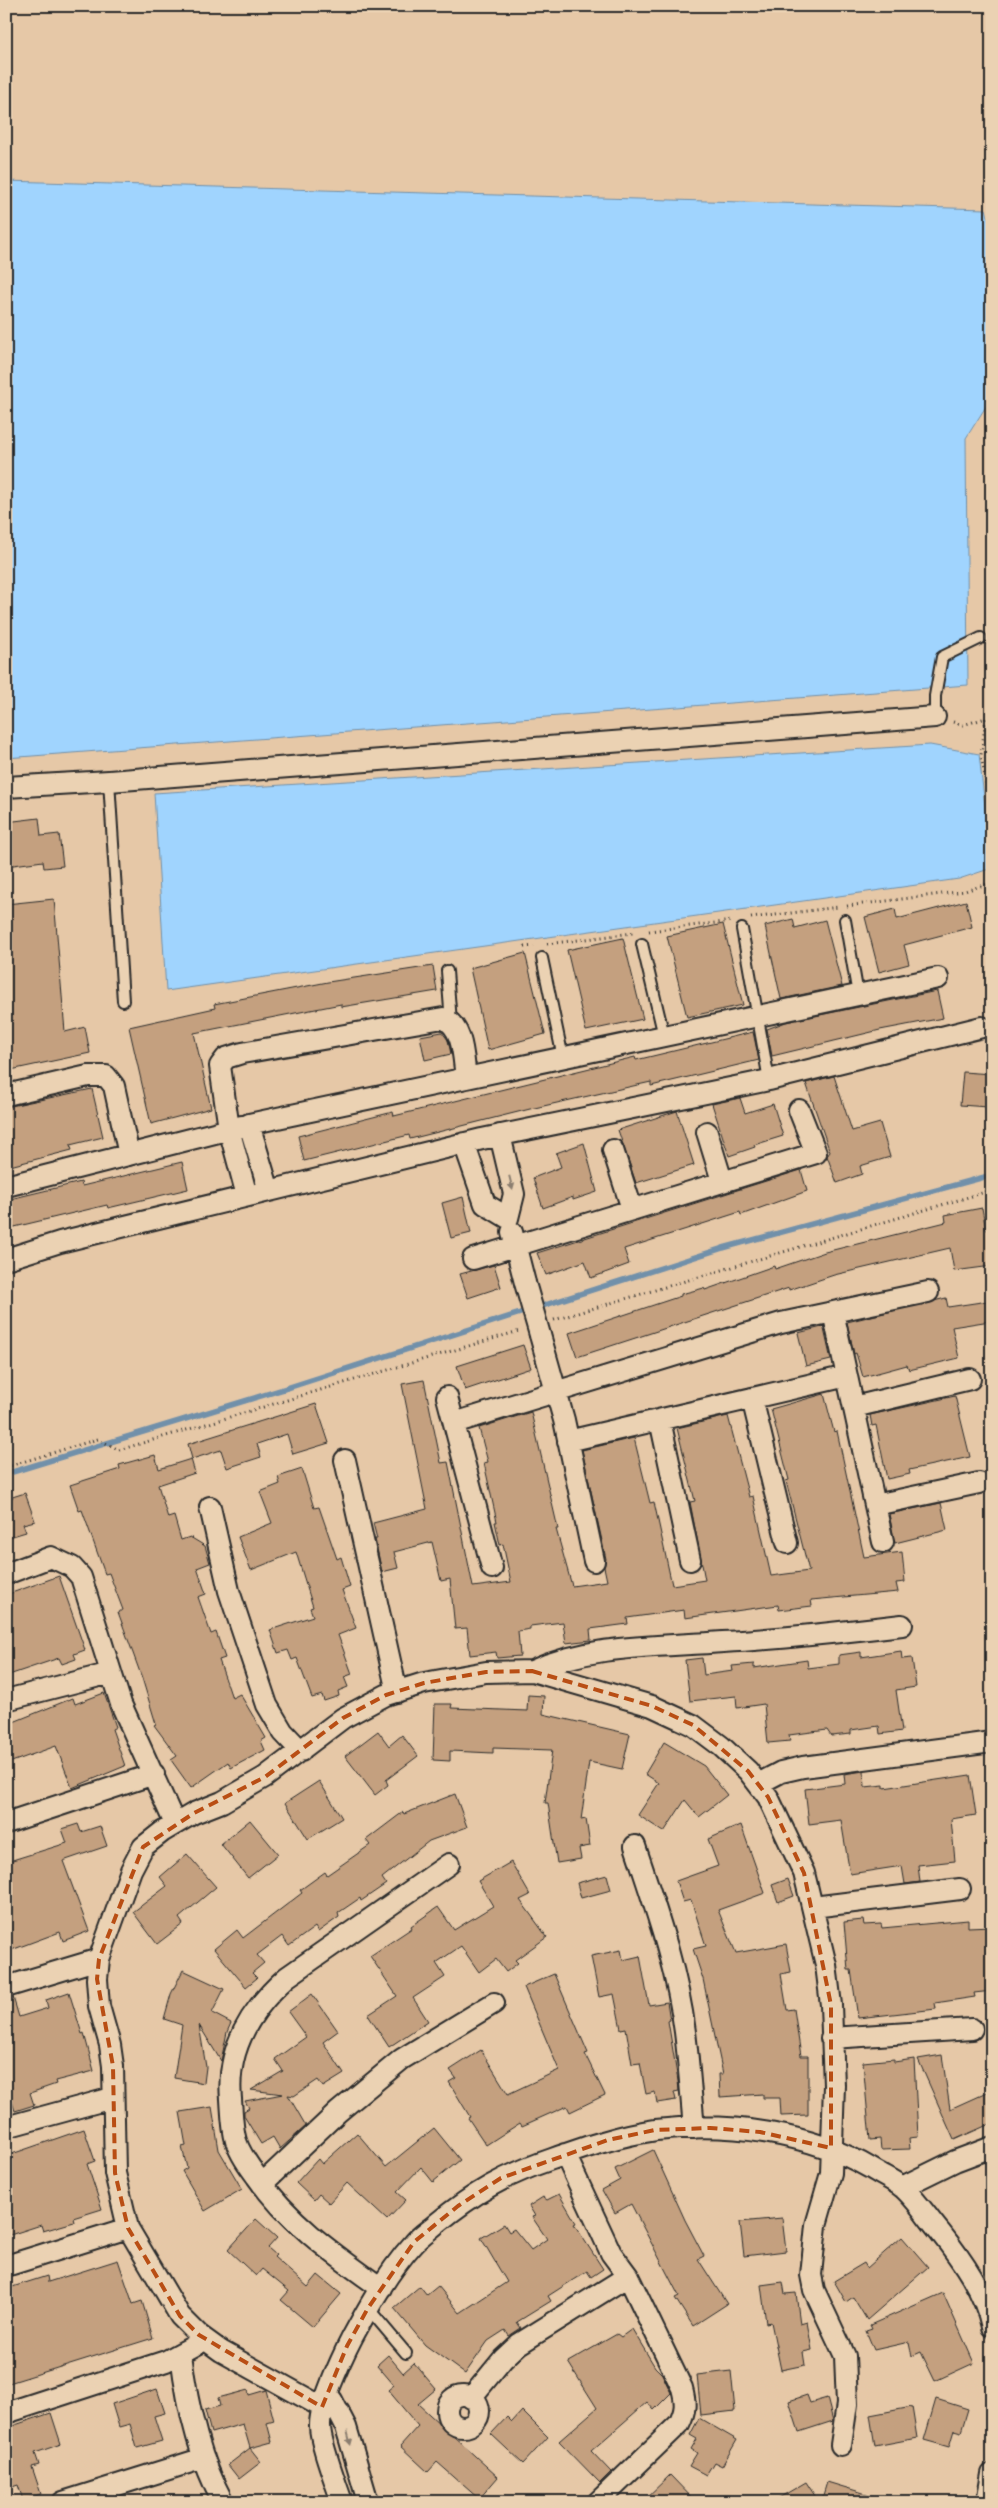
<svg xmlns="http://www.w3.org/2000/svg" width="998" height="2508" viewBox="0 0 998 2508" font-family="Caveat,sans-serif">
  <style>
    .water { fill: #a0d4fe; stroke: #7190aa }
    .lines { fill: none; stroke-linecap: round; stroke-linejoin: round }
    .stream { stroke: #7190aa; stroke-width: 5.5 }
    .building { fill: #c4a07f; stroke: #2b2b2b }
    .service-casing { stroke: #2b2b2b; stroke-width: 14 }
    .minor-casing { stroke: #2b2b2b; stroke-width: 24 }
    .path { stroke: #2b2b2b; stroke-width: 3; stroke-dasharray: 1 4; stroke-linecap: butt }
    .service { stroke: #ebd2b3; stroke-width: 10 }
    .minor { stroke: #ebd2b3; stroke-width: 20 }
    .minor-bridge-casing { stroke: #2b2b2b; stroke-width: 24; stroke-linecap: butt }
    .minor-bridge { stroke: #ebd2b3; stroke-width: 20 }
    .oneway { fill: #8b7e6f }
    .marked { fill: none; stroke: #b94e14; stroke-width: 4; stroke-dasharray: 10 6; stroke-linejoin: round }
  </style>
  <rect width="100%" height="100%" fill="#e6c8a7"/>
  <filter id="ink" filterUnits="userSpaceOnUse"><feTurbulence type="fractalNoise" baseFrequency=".02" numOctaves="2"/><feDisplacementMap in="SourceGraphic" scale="10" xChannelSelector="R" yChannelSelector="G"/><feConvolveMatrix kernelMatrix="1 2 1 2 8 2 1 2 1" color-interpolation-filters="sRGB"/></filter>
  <g filter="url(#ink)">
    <!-- water -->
    <path class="water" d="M6,181L986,209L992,231V397L966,438L968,685L6,758Z
      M930,745L979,754L992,868L959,879L166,991L154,793Z"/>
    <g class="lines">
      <!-- stream -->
      <path class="stream" d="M6,1474L287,1388L723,1248L992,1175"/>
    </g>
    <!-- building -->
    <path class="building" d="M39,818L41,836L59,834L63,866L44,868L43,861L6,866V822Z
      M54,899L65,1032L85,1027L90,1053L6,1071V904Z
      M966,901L972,927L904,945L909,964L879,972L865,917L895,909L897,919Z
      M793,919L795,928L825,920L842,986L781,999L765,926Z
      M723,924L743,1005L687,1017L667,936Z
      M623,938L643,1019L586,1031L567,950Z
      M525,953L545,1034L488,1050L470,968Z
      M433,966L437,991L341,1007V1004L194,1033L211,1108L151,1124L129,1027L215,1008L214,1004L328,982Z
      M937,991L943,1018L880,1030L772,1056L767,1029L786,1022Z
      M442,1032L448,1040L451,1054L425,1060L420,1036Z
      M753,1032L759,1060L651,1086V1082L530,1109L410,1139L409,1135L304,1161L298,1136L393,1112L394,1116L635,1057L636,1060Z
      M963,1072L991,1074L988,1107L960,1105Z
      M834,1076L852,1131L880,1123L890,1157L860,1166L862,1174L837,1183L827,1156L830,1152L806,1083Z
      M92,1089L103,1137L70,1145L72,1150L6,1167V1107Z
      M740,1098L745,1113L773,1104L783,1136L754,1145L755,1147L729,1156L712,1104Z
      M677,1111L694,1165L636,1183L618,1130Z
      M584,1143L597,1192L573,1200V1197L543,1208L533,1178L561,1167L556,1153Z
      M182,1162L188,1189L108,1208L107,1205L6,1229V1200L81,1182L82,1186Z
      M801,1170L807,1191L741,1215L740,1212L624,1249L629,1264L591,1278L585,1261L546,1275L537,1253Z
      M463,1197L471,1233L451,1238L442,1203Z
      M982,1208L986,1230L992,1229V1266L954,1271L950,1248L834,1275L789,1290V1288L577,1357L569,1333L681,1296V1294L704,1288L705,1290L774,1266L775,1269L825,1252L946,1222L945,1215Z
      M494,1265L501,1287L468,1298L460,1274Z
      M946,1298L948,1307L988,1301L990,1321L952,1327L959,1358L909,1370L907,1365L863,1377L856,1353L854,1354L847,1322Z
      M822,1327L824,1329L831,1360L806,1366L798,1333Z
      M523,1345L531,1368L465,1390L457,1366Z
      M424,1380L441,1463L448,1462L473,1587L511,1582L503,1544L500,1545L495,1522H497L484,1463L488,1462L479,1428L531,1412L558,1529H556L572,1586L607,1581L604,1567L606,1559L582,1450L634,1438L650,1503L654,1502L672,1585L705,1580L690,1502L695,1501L677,1428L728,1416L749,1497L753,1496L771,1576L809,1571L786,1481L789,1480L771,1409L824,1394L834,1432L837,1431L864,1557L902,1552L905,1582L896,1583L898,1592L811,1600L812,1606L779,1610L778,1605L685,1618L684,1610L627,1618L628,1624L590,1629L591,1640L566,1643L563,1622L530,1626V1629L518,1631L520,1656L497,1658L496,1652L470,1655L467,1628L455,1629L450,1579L441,1581L432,1542L394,1552L398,1568L382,1572L375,1539H377L373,1523L427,1509L402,1384Z
      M955,1396L970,1457L909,1470L910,1474L887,1479L876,1425L872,1426L870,1415Z
      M316,1404L329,1443L293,1454L287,1434L257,1444L261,1457L227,1468L221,1450L192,1459L188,1444Z
      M155,1455L159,1469L191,1459L195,1473L158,1485L168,1518L174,1516L181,1540L190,1537L205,1546L210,1563L197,1568L206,1594L198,1597L211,1634L216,1632L225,1658L219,1660L232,1698L240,1694L266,1738L261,1741L265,1750L231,1768L228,1762L191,1788L171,1760L177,1756L154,1725L156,1724L142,1678L118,1612L123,1610L109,1573L105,1574L82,1510L79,1511L70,1485L120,1469L119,1465Z
      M302,1469L314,1508L319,1507L337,1559L341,1557L350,1587L342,1590L356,1628L338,1635L352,1674L344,1677L348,1687L338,1691L339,1696L324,1701L322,1695L312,1698L297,1658L292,1660L288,1650L278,1653L270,1630L313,1616L310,1608L313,1607L296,1552L251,1570L238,1537L272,1523L260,1492L280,1484L278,1477Z
      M25,1493L35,1521L23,1524L26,1532L6,1538V1499Z
      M941,1503L947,1530L895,1543L889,1514Z
      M59,1576L85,1650L74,1654L76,1659L62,1664L59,1658L6,1676V1595Z
      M901,1651L902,1659L912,1658L916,1687L896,1690L902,1731L880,1734L879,1726L851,1730V1734L831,1736L827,1730L789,1735L790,1741L768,1743L764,1704L737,1708L736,1696L690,1701L685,1660L702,1658L704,1675L733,1671L732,1666L754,1664V1668L807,1660L808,1668L839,1664V1655L861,1652V1657Z
      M104,1693L116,1727L112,1729L125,1766L72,1788L56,1746L6,1764V1725L73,1698L75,1704Z
      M528,1695L544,1696L543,1714L630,1734L622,1769L589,1762L581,1820L586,1819L590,1846L579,1848L581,1859L557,1863L548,1803H545L552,1750L493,1748V1753L450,1751V1761L433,1760L435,1704H452L451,1708L527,1711Z
      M378,1731L389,1746L402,1735L418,1756L386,1780L388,1785L375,1795L345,1756Z
      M664,1742L704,1766L727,1795L699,1817L685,1800L664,1832L638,1815L659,1783L645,1774Z
      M864,1771L865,1787L884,1785V1788L970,1775L976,1815L951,1819L955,1861L918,1865L920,1882L905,1884L902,1866L850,1874L841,1820L809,1824L805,1789L845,1784L844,1774Z
      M319,1781L342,1818L308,1839L285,1803Z
      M455,1794L467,1827L429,1841L382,1878L386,1884L361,1901L360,1898L338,1913L339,1917L318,1932L315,1927L289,1946L282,1936L257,1955L264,1963L252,1973L257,1978L246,1987L214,1949L237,1930L243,1938L302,1893L300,1890L325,1872L327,1875L370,1845L366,1840L403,1812L404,1814Z
      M250,1820L278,1854L248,1878L221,1844Z
      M78,1824L81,1832L100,1826L107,1846L63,1861L89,1931L63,1941L60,1932L6,1952V1862L67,1843L62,1829Z
      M741,1825L765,1893L718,1910L736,1953L786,1944L791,1972L781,1974L787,2010L794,2009L801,2056H808V2115L781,2116L780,2098H763V2094L720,2097L719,2074H723L703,1979L693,1949L706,1946L691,1900L683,1902L676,1881L718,1866L708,1839Z
      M187,1854L216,1887L179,1918L183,1924L157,1944L133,1912L167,1886L160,1877Z
      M511,1862L530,1895L520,1900L547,1937L515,1960L518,1963L506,1972L496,1959L479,1972L461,1946L436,1963L445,1977L413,1998L428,2021L389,2047L368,2015L397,1996L370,1956L412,1928L411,1926L438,1907L454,1930L493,1906L478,1881Z
      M607,1875L611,1890L581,1898L577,1883Z
      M788,1879L794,1896L778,1902L772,1885Z
      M863,1920L864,1925L881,1924L882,1928L968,1920V1927L992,1926V1991L974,1993L975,1997L935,2003L936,2009L858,2018L851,1970H848L844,1922Z
      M621,1950L623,1960L640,1956L649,2005L667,2002L670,2020L668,2021L678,2081L679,2091L674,2092L676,2100L657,2103L655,2092L646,2094L640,2063L632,2064L626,2028L621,2029L614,1994L599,1997L591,1956Z
      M183,1970L224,1989L212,2013L231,2023L227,2032L221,2061L199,2025L206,2067L204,2083L174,2078L182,2025L164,2019L171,1994Z
      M554,1974L588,2053L585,2054L605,2095L570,2112L567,2106L522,2126L520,2123L486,2145L468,2118L470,2117L449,2082L456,2078L450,2070L481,2050L508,2094L559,2070L524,1987Z
      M69,1992L82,2034L84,2033L94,2071L55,2081L56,2084L30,2093L34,2105L15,2111L6,2083V1999L13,1997L19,2017L48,2008L46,2000Z
      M312,1994L338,2031L323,2042L344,2074L323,2087L318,2080L294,2096L288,2095L306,2126L280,2149L273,2137L261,2144L244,2116V2111L249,2108L245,2101L283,2094L251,2090L283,2071L275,2059L306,2037L288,2012Z
      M942,2055L950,2109L992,2090V2123L954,2140L918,2059Z
      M894,2059V2062L914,2059L918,2137L909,2138L910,2149L881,2150L880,2139L870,2140L863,2062Z
      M212,2107L219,2150L242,2189L205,2211L182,2171L187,2168L182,2147L186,2146L180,2112Z
      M434,2128L460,2160L433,2182L421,2167L397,2192L406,2200L387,2220L347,2183L329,2203L319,2194L314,2200L296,2183L318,2159L322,2164L357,2133L386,2167Z
      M84,2129L95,2161L87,2164L102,2209L73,2218L74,2222L43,2231L41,2225L10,2235L6,2222V2156Z
      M653,2150L685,2220L704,2256L698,2259L727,2304L693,2326L675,2298L679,2296L631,2204L615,2213L602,2190L620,2180L615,2169Z
      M559,2194L576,2223L574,2224L603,2269L591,2277L587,2271L548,2296L551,2301L517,2322L521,2328L509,2336L505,2330L488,2341L465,2374L425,2345L394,2308L420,2286L427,2295L438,2286L460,2313L507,2282L481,2238L504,2224L509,2232L514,2229L531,2250L547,2239L532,2217L535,2216L529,2206L543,2197L547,2200Z
      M782,2218L786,2251L744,2256L740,2222Z
      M256,2219L277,2238L268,2248L276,2255L274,2257L308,2287L318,2275L341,2294L313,2327L281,2300L289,2291L262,2269L256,2276L228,2250Z
      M902,2237L928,2267L867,2320L853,2297L846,2302L834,2281L864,2263L867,2268Z
      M118,2260L133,2304L142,2301L153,2338L9,2383L6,2375V2289L47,2276L48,2282Z
      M783,2282L785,2294L796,2293L800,2324L807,2322L812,2350L803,2352L805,2365L781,2370L771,2322L766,2323L761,2285Z
      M943,2293L974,2363L935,2381L921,2352L912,2356L909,2342L874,2350L866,2331L872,2329L870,2325Z
      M632,2329L655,2367L662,2374L671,2393L654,2410L647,2402L591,2451L611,2472L600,2483L559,2441L597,2408L568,2362L617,2334L621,2337Z
      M388,2355L403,2373L414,2363L436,2389L418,2404L498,2477L479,2499L437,2462L428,2472L400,2446L418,2426L388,2390L394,2385L377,2365Z
      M731,2371L735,2411L701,2415L697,2375Z
      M157,2389L165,2413L154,2416L162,2441L137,2448L130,2424L119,2427L112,2404Z
      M248,2390L249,2395L266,2390L274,2421L267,2423L272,2442L250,2448L243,2424L211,2433L205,2410L220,2406L218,2398Z
      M807,2395L810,2403L827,2398L833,2421L799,2432L789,2401Z
      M936,2399L968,2409L961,2432L954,2430L949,2447L924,2440Z
      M912,2407L917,2438L875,2446L870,2415Z
      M522,2411L548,2437L523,2464L491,2434L507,2417L512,2422Z
      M51,2413L61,2444L35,2453L39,2465L32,2467L41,2494L23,2500L18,2485L6,2489V2428Z
      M699,2418L737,2440L722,2466L714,2462L706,2475L689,2466L697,2453L691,2449L697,2439L690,2435Z
      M250,2448L261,2462L239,2479L228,2465Z
      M670,2475L696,2502H642Z
      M806,2482L819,2502H772Z
      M827,2482L880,2498V2502H821Z"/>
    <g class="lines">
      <defs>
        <path id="service" d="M935,717V696L942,657L981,638
          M109,781L123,1001
          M845,920L858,995
          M742,929L769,1080
          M642,944L664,1036
          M542,958L563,1058
          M447,971L451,1022
          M368,2308L406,2353"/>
        <path id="minor" d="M6,787L109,781L935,717
          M6,1095L88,1076H106L114,1086L129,1155
          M707,1132L722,1181
          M464,1143L485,1204L508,1218L514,1194L500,1135
          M613,1150L632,1209
          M6,1186L242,1126
          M269,1191L249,1124L938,978
          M247,1196L229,1129L220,1066L226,1058L242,1053L443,1018C464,1027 463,1058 466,1078
          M512,1232L525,1283
          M6,1259L60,1242L482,1139L769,1080L982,1027
          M473,1259L816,1153L799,1110
          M833,1312L883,1542
          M540,1335L564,1420L594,1561
          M447,1397L492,1568
          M752,1398L787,1543
          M854,1407L970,1379
          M660,1420L690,1560
          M454,1423L781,1323L928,1292
          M568,1441L847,1376
          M345,1460L397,1692
          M875,1505L979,1483
          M210,1507L229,1591L267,1705L283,1732L301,1751
          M6,1574L51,1557L72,1567L81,1577L121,1704L175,1824
          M532,1671C591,1644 659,1647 723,1642C783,1639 843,1632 902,1625
          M6,1700L111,1673
          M758,1784L781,1772L803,1767L992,1742
          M6,1823L154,1774
          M635,1846C655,1907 677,1968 685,2032C689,2064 691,2096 694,2128
          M813,1907L960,1889
          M6,1987L99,1959
          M831,2038L972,2029
          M6,2127L112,2098
          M565,2154L611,2253L628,2276L682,2388C686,2403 686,2410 679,2424L598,2502
          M262,2184L338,2112L402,2059L494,2003
          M902,2187L955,2161L992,2147
          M6,2266L128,2228
          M381,2288C335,2255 290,2224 257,2177C249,2166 240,2154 236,2141C232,2128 232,2113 231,2099C226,2049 251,2009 287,1977L449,1864
          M181,2354C187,2405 198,2456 223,2502
          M447 2411a16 16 0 1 1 32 0a16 16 0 1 1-32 0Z
          M471,2398L503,2359L519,2344L628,2276
          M332,2400L346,2427L368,2502
          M339,2412L322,2407L221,2351L199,2335L180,2316L128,2228L115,2173L113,2066L110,2045L99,2006L97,1979L99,1959L131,1870L143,1847L162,1832L194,1813L222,1802L265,1777L343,1718L386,1695L424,1683L486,1672L532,1671L652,1706L693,1725L721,1746L748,1771L768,1797L804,1873L826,1965L831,2005L834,2085L831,2173L816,2225L811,2275L814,2290L845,2356L847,2404L841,2445
          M6,2413L166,2361L205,2340
          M63,2502L204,2458
          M342,2502C336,2484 320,2442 320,2426C319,2404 347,2346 359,2325C374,2297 392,2267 414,2243C420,2236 429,2230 436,2224C475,2192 505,2175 552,2159C586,2147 620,2135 656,2130C728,2122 809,2132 872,2169C881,2175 893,2180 902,2187C916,2199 928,2218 940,2232C962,2260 985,2292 992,2327
          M987,2502L992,2474"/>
      </defs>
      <!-- service casing -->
      <use href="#service" class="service-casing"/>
      <!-- minor casing -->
      <use href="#minor" class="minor-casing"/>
      <!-- path -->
      <path class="path" d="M953,722L963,725L986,718L981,755L992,815
        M847,906L965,891L987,884L992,878
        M751,918L839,907
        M649,931L732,921
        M547,944L633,933
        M524,947L534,946
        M554,1320L992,1190
        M6,1467L98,1439L119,1450L519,1331"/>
      <!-- service -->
      <use href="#service" class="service"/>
      <!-- minor -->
      <use href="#minor" class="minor"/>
      <defs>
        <path id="minor-bridge" d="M525,1283L540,1335"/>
      </defs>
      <!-- minor-bridge casing -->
      <use href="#minor-bridge" class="minor-bridge-casing"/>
      <!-- minor-bridge -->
      <use href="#minor-bridge" class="minor-bridge"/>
    </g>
    <!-- one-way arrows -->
    <defs><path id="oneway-solid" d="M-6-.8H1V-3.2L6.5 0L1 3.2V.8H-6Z" transform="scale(1.25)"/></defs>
    <g class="oneway">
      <use href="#oneway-solid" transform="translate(511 1183) rotate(76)"/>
      <use href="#oneway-solid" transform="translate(349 2438) rotate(76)"/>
    </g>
  </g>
  <!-- marked area -->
  <path class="marked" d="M532,1671L652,1706L693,1725L748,1771L768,1797L804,1873L831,2005V2148L760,2132L710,2128L655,2130L608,2140L501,2178L458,2206L414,2242L368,2308L347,2346L322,2407L199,2335L180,2316L128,2228L115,2173L113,2066L97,1979L99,1959L143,1847L194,1813L265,1777L343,1718L386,1695L424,1683L486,1672Z"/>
  <!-- margin -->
  <rect width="998" height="2508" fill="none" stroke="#ebd2b3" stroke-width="25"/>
  <rect x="12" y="12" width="973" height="2483" fill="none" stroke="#2b2b2b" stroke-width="2" filter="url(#ink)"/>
</svg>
